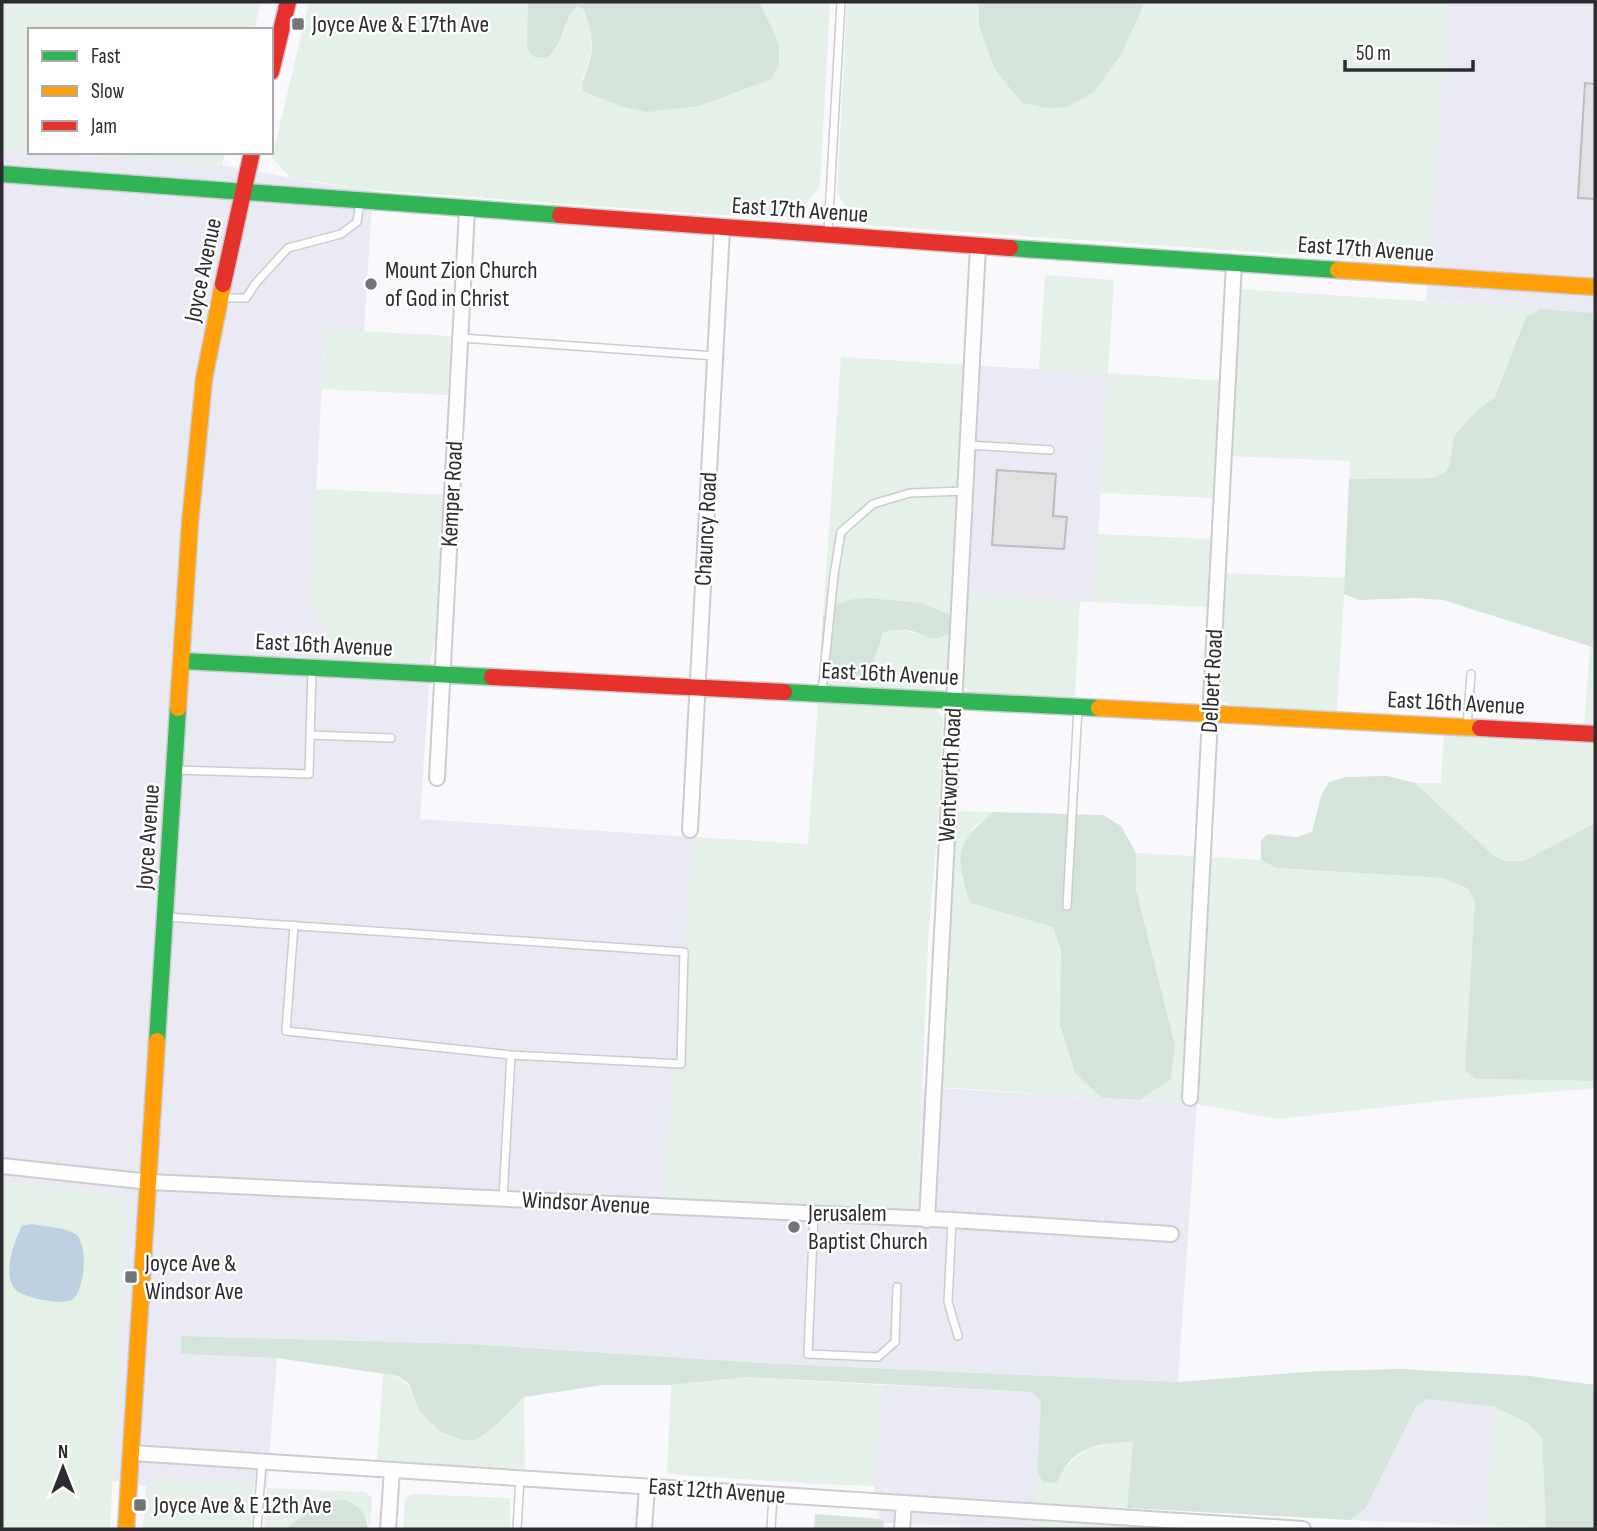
<svg xmlns="http://www.w3.org/2000/svg" width="1597" height="1531" viewBox="0 0 1597 1531" font-family="'Sofia Sans Condensed',sans-serif">
  <style>
    .built { fill: #eaeaf4 }
    .green { fill: #e4f0e8 }
    .forest { fill: #d4e4da }
    .water { fill: #bed1e2 }
    .building { fill: #e3e1e3; stroke: #bdbbbd; stroke-width: 2 }
    .lines { fill: none; stroke-linecap: round; stroke-linejoin: round }
    .lane-casing { stroke: #cccccf; stroke-width: 10 }
    .street-casing { stroke: #cccccf; stroke-width: 18 }
    .fast-casing { stroke: #cccccf; stroke-width: 19 }
    .slow-casing { stroke: #cccccf; stroke-width: 19 }
    .jam-casing { stroke: #cccccf; stroke-width: 19 }
    .lane { stroke: #fefeff; stroke-width: 7 }
    .street { stroke: #fefeff; stroke-width: 14 }
    .fast { stroke: #30b455; stroke-width: 16 }
    .slow { stroke: #ff9f0a; stroke-width: 16 }
    .jam { stroke: #e5322d; stroke-width: 16 }
    .poi-dot { fill: #747478; stroke: #fff; stroke-width: 2.5 }
    .labels { text-anchor: middle; dominant-baseline: central; stroke-width: 5; stroke-linejoin: round; paint-order: stroke }
    .poi-label { font-size: 24px; fill: #2c2c30; stroke: #fff; text-anchor: start }
    .street-label { font-size: 24px; fill: #2c2c30; stroke: #fff }
  </style>
  <rect width="100%" height="100%" fill="#f9f9fd"/>
  <!-- built -->
  <path class="built" d="M1448,2H1595V313L1426,301Z
    M2,150L222,165L318,183L373,190L364,331L325,329L310,605L409,664L431,656L420,819L694,837L664,1196L898,1210L913,1204L918,1193L923,1087L1197,1104L1178,1382L763,1363L470,1344L181,1336L182,1354L277,1358L267,1488L254,1484L155,1478L146,1486L112,1481L127,1218L124,1201L113,1194L2,1182Z
    M966,365L1108,373L1094,602L952,593Z
    M883,1385L1032,1392L1041,1403L1035,1529L884,1523L880,1519L874,1486Z
    M1428,1399L1496,1407L1485,1526L1350,1520L1366,1508L1417,1405Z"/>
  <!-- green -->
  <path class="green" d="M2,2H261L254,30H30V152L2,150Z
    M309,2H528L534,57L547,58C567,42 562,20 578,6L584,10C594,42 594,48 582,80L779,44L760,2H830L820,186L798,214L777,219L373,190L291,178L272,158Z
    M847,2H979V25L1094,92L1121,55L1143,7L1141,2H1448L1429,264L866,225L852,215L837,193Z
    M33,152H225L222,165Z
    M1045,275L1114,280L1108,373L1221,381L1215,498L1100,493L1108,373L1039,370Z
    M1239,289L1540,309L1526,318L1495,397L1477,410L1454,436L1449,467L1445,472L1433,478L1349,479L1350,461L1227,456Z
    M325,329L451,336L448,395L322,389Z
    M841,357L966,365L951,615L921,603L833,606L823,616Z
    M315,489L446,495L440,628L431,656L409,664L348,661L310,605Z
    M1098,534L1212,539L1208,607L1094,602Z
    M1221,573L1345,578L1337,712L1231,705L1222,701L1217,690Z
    M964,594L1080,601L1075,695L1067,699L974,694L963,688L959,679Z
    M898,630C920,630 927,645 950,633C948,654 953,684 930,693L819,688L820,665L834,676L883,632Z
    M1590,647L1595,648V727H1584Z
    M818,702L925,706L936,710L943,718L939,811L928,942L918,1193L914,1203L898,1210L664,1196L694,837L808,844Z
    M1444,734L1595,739V823L1524,861H1504L1493,855L1415,783H1441Z
    M951,811L994,812L973,827L962,879L970,903L1053,926L1061,950L1060,1025L1075,1073L1102,1098L939,1087Z
    M1136,853L1261,860L1276,868L1444,878L1467,888L1475,901V1079L1595,1081V1088L1440,1101L1278,1119L1197,1104L1140,1100L1171,1079L1175,1045L1136,889Z
    M2,1182L113,1194L124,1201L127,1218L110,1529H2Z
    M383,1373C410,1379 410,1388 420,1412L492,1429L524,1397L525,1469L377,1462Z
    M747,1377L883,1385L874,1486L816,1484L667,1474L671,1385Z
    M1496,1407L1528,1422L1542,1438L1546,1529L1485,1526Z
    M1115,1442H1134L1127,1508L1036,1503L1037,1473L1044,1483L1056,1482C1075,1454 1082,1449 1115,1442Z
    M154,1478L254,1484L251,1529H143L146,1486Z
    M267,1488L365,1492L372,1498L370,1529L367,1518L311,1510L286,1529H264Z
    M412,1494L510,1498V1529H403L405,1498Z
    M1036,1517L1238,1529H1035Z"/>
  <!-- forest -->
  <path class="forest" d="M528,2H760L779,44V65L771,79L699,106L648,112L623,107L583,91C582,78 587,71 590,59C595,42 589,26 584,10L578,6C562,19 566,42 547,58L534,57L527,49Z
    M979,2H1141L1143,7L1121,55L1094,92L1067,107L1046,108L1022,103L994,68L979,25Z
    M1540,309L1595,313V648L1443,600L1415,598L1359,600L1344,594L1349,479L1433,478L1445,472L1449,467L1454,436L1477,410L1495,397L1526,317Z
    M867,598L921,603L951,615L950,633C931,643 930,637 912,631C903,628 892,631 883,632L873,665L866,673L850,677L834,676L820,665L823,616C837,602 848,599 867,598Z
    M1387,776L1415,783L1493,855L1504,861H1524L1595,823V1081L1475,1079L1465,1070L1475,901L1467,888L1444,878L1276,868L1261,860V841L1267,834L1297,837L1312,832L1321,796L1329,782L1346,777Z
    M994,812L1103,815L1121,826L1136,853V889L1175,1045L1171,1079L1140,1100L1102,1098L1075,1073L1060,1025L1061,950L1053,927L970,903C955,858 955,841 994,812Z
    M181,1336L470,1344L763,1363L1178,1382L1318,1371L1401,1369L1530,1376L1595,1385V1529H1546L1542,1438L1528,1423L1495,1407L1428,1399L1417,1405L1366,1508L1350,1520L1127,1508L1133,1442C1112,1442 1089,1444 1073,1458C1066,1464 1061,1475 1057,1482L1044,1483L1037,1473L1041,1403L1032,1392L747,1377L671,1385H603L524,1397L492,1429L475,1440H463L441,1432L420,1412L408,1383L398,1376L277,1358L181,1354Z
    M341,1499C357,1502 366,1512 368,1529H286L311,1510Z
    M815,1514L880,1519L884,1523L883,1529H814Z"/>
  <!-- water -->
  <path class="water" d="M32,1224C45,1227 62,1227 74,1233C89,1241 85,1287 74,1298C66,1307 21,1298 14,1288C3,1273 14,1241 22,1226Z"/>
  <!-- building -->
  <path class="building" d="M1585,83L1595,84V199L1578,198Z
    M997,470L1056,474L1053,516L1067,517L1064,549L992,545Z"/>
  <g class="lines">
    <defs>
      <path id="lane" d="M828,232L841,2
        M223,298H246L256,283L288,248L341,234L357,222L360,202
        M461,338L715,356
        M968,445L1050,450
        M822,692L834,575L841,532L873,504L910,493L965,491
        M1467,726L1471,674
        M310,735L391,738
        M176,770L309,774L312,668
        M1067,906L1078,708
        M166,917L684,952L681,1064L511,1055L503,1198
        M294,925L286,1031L511,1055
        M814,1214L808,1354L878,1357L895,1342L897,1287
        M952,1220L948,1302L958,1336
        M257,1529L262,1462
        M517,1529L520,1478
        M771,1529L773,1495"/>
      <path id="street" d="M437,778L467,210
        M690,830L722,228
        M1190,1098L1234,263
        M2,1166L150,1182L952,1220L1171,1234
        M927,1220L978,246
        M132,1453L1303,1529
        M388,1529L392,1470
        M644,1529L647,1487
        M902,1529L904,1503"/>
      <path id="fast" d="M2,174L560,215
        M1010,248L1338,270
        M182,661L492,677
        M784,692L1099,708
        M157,1041L178,708"/>
      <path id="slow" d="M1338,270L1595,287
        M178,708L190,523L204,379L223,284
        M1099,708L1480,728
        M126,1529L157,1041"/>
      <path id="jam" d="M271,72L288,2
        M560,215L1010,248
        M223,284L252,152
        M492,677L784,692
        M1480,728L1595,734"/>
    </defs>
    <!-- lane casing -->
    <use href="#lane" class="lane-casing"/>
    <!-- street casing -->
    <use href="#street" class="street-casing"/>
    <!-- fast casing -->
    <use href="#fast" class="fast-casing"/>
    <!-- slow casing -->
    <use href="#slow" class="slow-casing"/>
    <!-- jam casing -->
    <use href="#jam" class="jam-casing"/>
    <!-- lane -->
    <use href="#lane" class="lane"/>
    <!-- street -->
    <use href="#street" class="street"/>
    <!-- fast -->
    <use href="#fast" class="fast"/>
    <!-- slow -->
    <use href="#slow" class="slow"/>
    <!-- jam -->
    <use href="#jam" class="jam"/>
  </g>
  <!-- markers -->
  <g class="poi-dot">
    <rect x="291" y="17" width="14" height="14" rx="3.5"/>
    <circle cx="371" cy="284" r="7"/>
    <circle cx="794" cy="1227" r="7"/>
    <rect x="124" y="1270" width="14" height="14" rx="3.5"/>
    <rect x="133" y="1498" width="14" height="14" rx="3.5"/>
  </g>
  <g class="labels">
    <!-- poi labels -->
    <g class="poi-label">
      <text x="312" y="24">Joyce Ave &amp; E 17th Ave</text>
      <text x="385" y="270">Mount Zion Church<tspan x="385" dy="28">of God in Christ</tspan></text>
      <text x="808" y="1213">Jerusalem<tspan x="808" dy="28">Baptist Church</tspan></text>
      <text x="145" y="1263">Joyce Ave &amp;<tspan x="145" dy="28">Windsor Ave</tspan></text>
      <text x="154" y="1505">Joyce Ave &amp; E 12th Ave</text>
    </g>
    <!-- street labels -->
    <g class="street-label">
      <text transform="translate(800 210) rotate(4)">East 17th Avenue</text>
      <text transform="translate(1366 249) rotate(4)">East 17th Avenue</text>
      <text transform="translate(203 270) rotate(-78)">Joyce Avenue</text>
      <text transform="translate(452 494) rotate(-87)">Kemper Road</text>
      <text transform="translate(706 529) rotate(-87)">Chauncy Road</text>
      <text transform="translate(324 645) rotate(3)">East 16th Avenue</text>
      <text transform="translate(890 674) rotate(3)">East 16th Avenue</text>
      <text transform="translate(1212 681) rotate(-87)">Delbert Road</text>
      <text transform="translate(1456 703) rotate(3)">East 16th Avenue</text>
      <text transform="translate(950 775) rotate(-87)">Wentworth Road</text>
      <text transform="translate(148 837) rotate(-86)">Joyce Avenue</text>
      <text transform="translate(586 1203) rotate(3)">Windsor Avenue</text>
      <text transform="translate(717 1491) rotate(4)">East 12th Avenue</text>
    </g>
  </g>
  <!-- border -->
  <rect width="1597" height="1531" fill="none" stroke="#2c2c30" stroke-width="7"/>
  <!-- legend -->
  <rect x="28" y="28" width="245" height="126" fill="#ffffff" stroke="#ababac" stroke-width="2"/>
  <rect x="42" y="51" width="35" height="10" fill="#30b455" stroke="#ababac" stroke-width="2"/>
  <text x="91" y="63" font-size="21" fill="#2c2c30">Fast</text>
  <rect x="42" y="86" width="35" height="10" fill="#ff9f0a" stroke="#ababac" stroke-width="2"/>
  <text x="91" y="98" font-size="21" fill="#2c2c30">Slow</text>
  <rect x="42" y="121" width="35" height="10" fill="#e5322d" stroke="#ababac" stroke-width="2"/>
  <text x="91" y="133" font-size="21" fill="#2c2c30">Jam</text>
  <!-- north arrow -->
  <g transform="translate(63 1468)" stroke="#ffffff" stroke-width="5" paint-order="stroke">
  <path d="M0-5L12 26L0 18L-12 26Z" fill="#2c2c30"/>
  <text y="-10" font-size="19" font-weight="bold" text-anchor="middle" fill="#2c2c30">N</text>
  </g>
  <!-- scale -->
  <path d="M1345 60v10h128v-10" fill="none" stroke="#2c2c30" stroke-width="3.5"/>
  <text x="1356" y="60" font-size="21" fill="#2c2c30" stroke="#ffffff" stroke-width="5" paint-order="stroke">50 m</text>
</svg>
